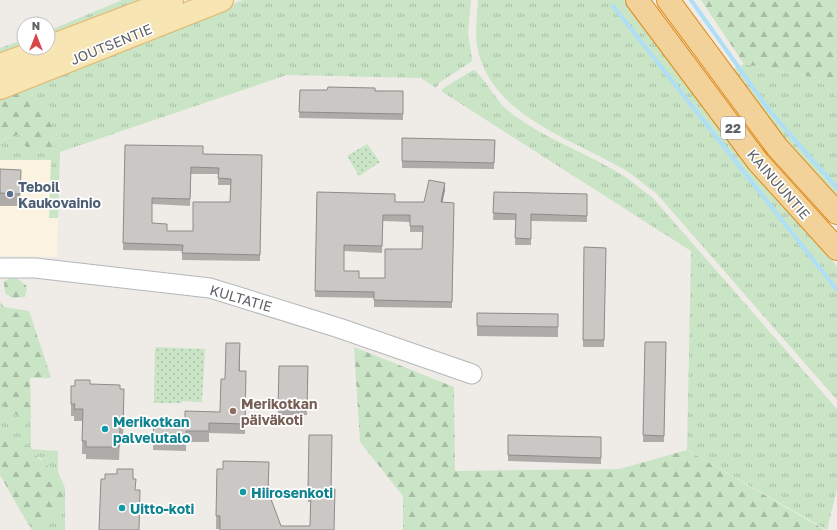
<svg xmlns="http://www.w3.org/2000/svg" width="837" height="530" viewBox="0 0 837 530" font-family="'Golos Text',sans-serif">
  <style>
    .commercial { fill: #fbf2e0 }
    .grass { fill: url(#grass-tufts) }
    .forest { fill: url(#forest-firs) }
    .park { fill: url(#park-dots) }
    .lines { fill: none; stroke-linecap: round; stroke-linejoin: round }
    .stream { stroke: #afdff7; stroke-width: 4 }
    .minor-casing { stroke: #b4b7ba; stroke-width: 21 }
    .major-casing { stroke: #e4b56b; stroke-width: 24 }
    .highway-casing { stroke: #df8a17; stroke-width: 24 }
    .minor { stroke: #fff; stroke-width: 19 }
    .major { stroke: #f7e5b4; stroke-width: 22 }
    .highway { stroke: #f3d29a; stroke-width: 22 }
    .wall { fill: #afaba9; fill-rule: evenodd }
    .shaded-wall { fill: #8e8b89 }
    .building { fill: #cbc7c4; stroke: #8e8b89; fill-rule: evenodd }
    .service-dot { fill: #5c6f8a; stroke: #fff; stroke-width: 1.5 }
    .education-dot { fill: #8d6e63; stroke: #fff; stroke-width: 1.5 }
    .culture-dot { fill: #0f9aa8; stroke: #fff; stroke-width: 1.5 }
    .labels { text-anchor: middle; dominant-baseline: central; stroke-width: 3.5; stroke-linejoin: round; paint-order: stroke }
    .shield { fill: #fff; stroke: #8e9194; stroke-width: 1 }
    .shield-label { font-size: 13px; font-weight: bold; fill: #5e6266 }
    .street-label { font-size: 14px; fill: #5e6266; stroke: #fff }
    .service-label { font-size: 14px; font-weight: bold; fill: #4e5e75; stroke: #fff; text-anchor: start }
    .education-label { font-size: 14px; font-weight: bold; fill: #785e54; stroke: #fff; text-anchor: start }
    .culture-label { font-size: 14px; font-weight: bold; fill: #0d838f; stroke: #fff; text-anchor: start }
  </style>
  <defs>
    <pattern id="grass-tufts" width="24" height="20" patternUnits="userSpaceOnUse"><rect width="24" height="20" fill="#cae4c6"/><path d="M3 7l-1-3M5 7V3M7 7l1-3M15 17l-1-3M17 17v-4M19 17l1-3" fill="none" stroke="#a7bca5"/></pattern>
    <pattern id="forest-firs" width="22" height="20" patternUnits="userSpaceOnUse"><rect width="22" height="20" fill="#cae4c6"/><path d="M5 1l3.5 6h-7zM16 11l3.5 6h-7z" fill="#a7bca5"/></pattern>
    <pattern id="park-dots" width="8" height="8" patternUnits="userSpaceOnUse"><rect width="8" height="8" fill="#cae4c6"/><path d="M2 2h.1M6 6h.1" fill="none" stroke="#a7bca5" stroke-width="1.8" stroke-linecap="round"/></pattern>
  </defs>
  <rect width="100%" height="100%" fill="#efece7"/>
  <!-- commercial -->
  <path class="commercial" d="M0,160H51L49,218H58L57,257L0,256Z"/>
  <!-- grass -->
  <path class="grass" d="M122,0H149L48,40V31Z
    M243,0H471L468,33L472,59L471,62L440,82L436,88L421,78L287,75L60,152L58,218H49L51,160H0V140L23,134L59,140L48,118L47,110L27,88Z
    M478,0H624L688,85L837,266V400L657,194C646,186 636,177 625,170C571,138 490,116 477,46C475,31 477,15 478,0Z
    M24,40V48L0,58V48Z
    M744,64L817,78L837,97V207L729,71Z
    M473,70C479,70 497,101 505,108C540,138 586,152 624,176C634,183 643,191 653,198L837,409V489L827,530L687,450L691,251L441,91L445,87Z
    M0,302L4,307L29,311L51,378H30L31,449L58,451V472L65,488V530H32L25,519H46L42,459L29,451L0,426Z"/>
  <!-- forest -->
  <path class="forest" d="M701,0H837V97L817,78L744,64Z
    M27,88L47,110L48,118L59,140L55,147L37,151L25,146L22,134L0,140V96Z
    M13,276L26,285L27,289L25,297L12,298L5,293L4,282Z
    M29,311L51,378H30L31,418L20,417L0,403V315Z
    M354,347L454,387L455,471L619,469L687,450L825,530H403V496L360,442Z
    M0,426C14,438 58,470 62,486C63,494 61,504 60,511L46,519H25L0,475Z"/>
  <!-- park -->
  <path class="park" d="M367,144L380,162L359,176L347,156Z
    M155,347L205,349L202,402L182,401V403H154Z"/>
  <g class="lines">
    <!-- stream -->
    <path class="stream" d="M691,0L769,110L837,188
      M613,6L837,290"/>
    <defs>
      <path id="minor" d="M0,268H35L210,288L339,328L472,374"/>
      <path id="major" d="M48,47L172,0
        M0,65L46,48
        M0,88L222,0"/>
      <path id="highway" d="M637,0L758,162L837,249
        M668,0L777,147L837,213"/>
    </defs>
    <!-- minor casing -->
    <use href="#minor" class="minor-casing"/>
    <!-- major casing -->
    <use href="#major" class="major-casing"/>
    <!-- highway casing -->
    <use href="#highway" class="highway-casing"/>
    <!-- minor -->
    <use href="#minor" class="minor"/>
    <!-- major -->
    <use href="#major" class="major"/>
    <!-- highway -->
    <use href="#highway" class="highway"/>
  </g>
  <!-- wall -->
  <path class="wall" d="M300,90L403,91V120L299,118Z
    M402,138L495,140L494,169L402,168Z
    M125,145L203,154L262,155L260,261L182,260V251L123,250ZM191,174H218V185H231L230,202L193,231H167L152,223V204L190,206Z
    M0,169L21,182L20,206H0Z
    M445,190L442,202L454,203L452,308L374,307V298L315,297L317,192L395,202H424ZM383,221L410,222V232H423L422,249L385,278H359L344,271V251L382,253Z
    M494,192L587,194V222L531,221V245H515L516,220H493Z
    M584,247L606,248L604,347H583Z
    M477,313L558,314V337L477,336Z
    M645,342H666L664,442H643Z
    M240,343V371H246L245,434L209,433V442H186V451L153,450L154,419L185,420L220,412L225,379Z
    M279,366H308L307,415H278Z
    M90,384L120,389L124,402L123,440H120L119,460L86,459V454H82V421H74V416H71V404Z
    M309,435L331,489L334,530L216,529L217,469L268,491L281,526H310L311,502H308Z
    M508,435L601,437V464L508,461Z"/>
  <!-- shaded-wall -->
  <path class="shaded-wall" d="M445,183V190L441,209V202Z"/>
  <!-- building -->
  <path class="building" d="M328,87L375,88V91H403V114L299,112L300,90H327Z
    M402,138L495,140L494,163L402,161Z
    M125,145L203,146V154L262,155L260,255L182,253L183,245L123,243ZM191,167L219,168L218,178L231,179L230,202H193V231H167V224L152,223V198L190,199Z
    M0,169L21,170L20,194L0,193Z
    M429,180L445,183L441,202L454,203L452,302L374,300V292L315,291L317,192L395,194V202H424ZM383,215H410V226H423L422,249H385V278H359V271H344V245L382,246Z
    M494,192L587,194V216L531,214V239L515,238L516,214L493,213Z
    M584,247L606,248L604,340H583Z
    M477,313L558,314V327L477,326Z
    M645,342H666L664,436L643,435Z
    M226,343H240L239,371H246L245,424L209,423V431H186V441L153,440L154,419L185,420V411L220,412L221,379H225Z
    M279,366H308L307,408H278Z
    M75,380H90V384L120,385V389H124L123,428H120L119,447H86V441H82L83,409H74L75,404H71V386H75Z
    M309,435H332L331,489H335L334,530H220V516H216L217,469H223V461L269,462L268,491L281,526H310L311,490L308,489Z
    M508,435L601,437V458L508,455Z
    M117,469H133V479H136L135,490H140L139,530H99L101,479H105V474H117Z"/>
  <!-- markers -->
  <circle class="service-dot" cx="10" cy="194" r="4"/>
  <circle class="education-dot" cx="233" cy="411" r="4"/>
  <g class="culture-dot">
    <circle cx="105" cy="429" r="4"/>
    <circle cx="243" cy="492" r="4"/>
    <circle cx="122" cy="508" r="4"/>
  </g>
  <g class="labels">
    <!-- shield labels -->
    <rect class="shield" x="721" y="117" width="24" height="22" rx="3"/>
    <g class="shield-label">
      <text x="733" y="128">22</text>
    </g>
    <!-- street labels -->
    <g class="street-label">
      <text transform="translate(111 44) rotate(-22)">JOUTSENTIE</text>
      <text transform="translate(779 184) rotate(49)">KAINUUNTIE</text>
      <text transform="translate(241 298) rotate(16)">KULTATIE</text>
    </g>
    <!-- service labels -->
    <g class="service-label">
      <text x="18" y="186">Teboil<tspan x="18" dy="16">Kaukovainio</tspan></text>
    </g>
    <!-- education labels -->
    <g class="education-label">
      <text x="241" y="403">Merikotkan<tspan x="241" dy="16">päiväkoti</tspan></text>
    </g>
    <!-- culture labels -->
    <g class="culture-label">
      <text x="113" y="421">Merikotkan<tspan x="113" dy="16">palvelutalo</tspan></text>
      <text x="251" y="492">Hiirosenkoti</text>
      <text x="130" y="508">Uitto-koti</text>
    </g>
  </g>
  <!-- north arrow -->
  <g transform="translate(36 36)"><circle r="19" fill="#ffffff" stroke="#bfc0c2"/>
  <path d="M0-3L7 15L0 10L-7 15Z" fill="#d84448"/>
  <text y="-6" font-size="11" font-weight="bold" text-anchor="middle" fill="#5e6266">N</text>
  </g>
</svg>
